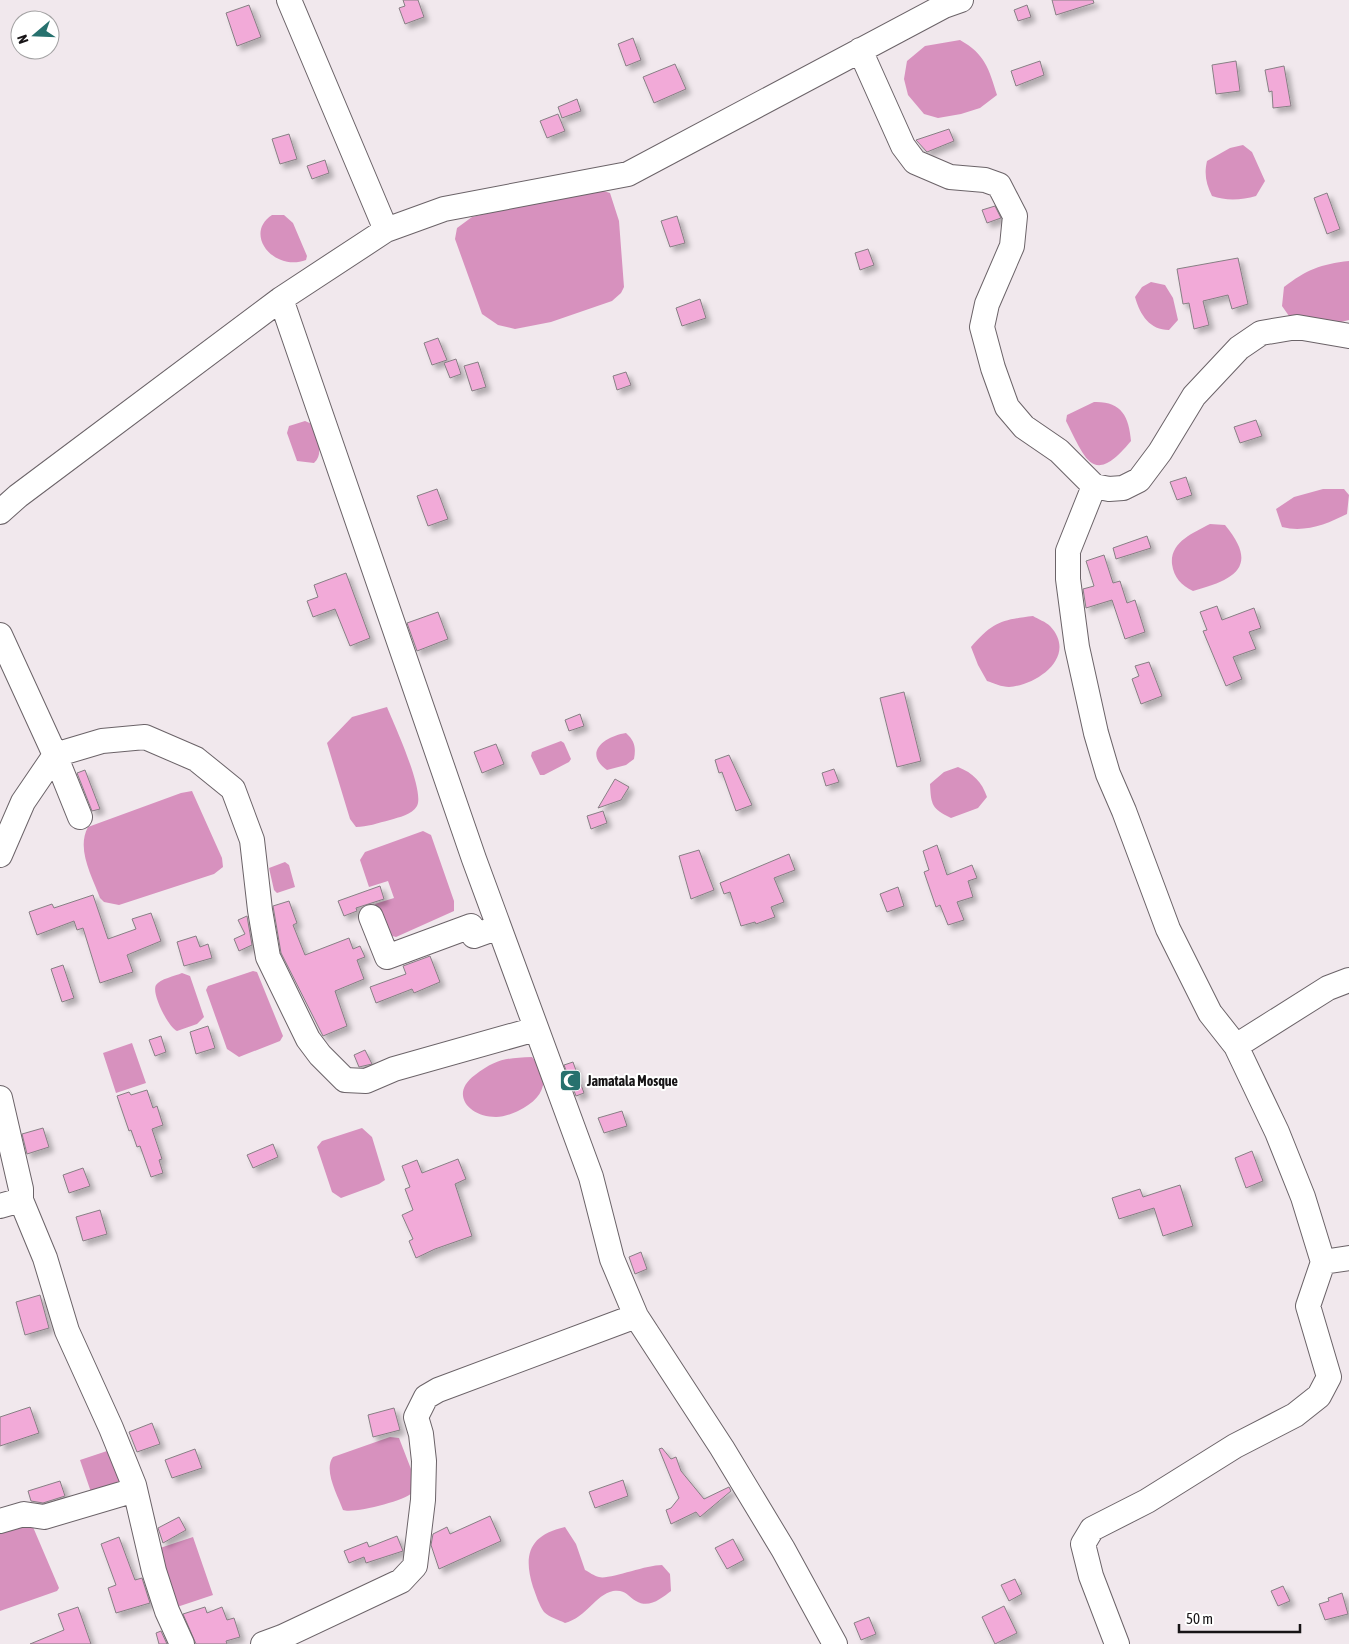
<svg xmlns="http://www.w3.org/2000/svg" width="1349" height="1644" viewBox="0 0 1349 1644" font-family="'Asap Condensed',sans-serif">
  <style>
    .water { fill: #d791be }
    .building { fill: #f2aad8; stroke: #877f84; filter: url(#shadow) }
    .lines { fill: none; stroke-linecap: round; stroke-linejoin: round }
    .minor-casing { stroke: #6b6368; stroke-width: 26 }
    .minor { stroke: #fff; stroke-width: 24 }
    .labels { text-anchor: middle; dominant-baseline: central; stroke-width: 4; stroke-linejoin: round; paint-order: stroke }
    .poi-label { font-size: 14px; font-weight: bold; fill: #171416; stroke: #fff; text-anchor: start }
  </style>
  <defs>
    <filter id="shadow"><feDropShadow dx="4.5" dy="4.5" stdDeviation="2.5" flood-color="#0004"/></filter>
  </defs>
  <rect width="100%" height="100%" fill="#f1e8ed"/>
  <!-- water -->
  <path class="water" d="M960,40C985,54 989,69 997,95L980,108L961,114L938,118L924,114L908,95L904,79L907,61L925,46Z
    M1243,145L1252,152L1265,181L1256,196C1242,200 1226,201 1212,196C1206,184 1204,174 1207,161L1230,148Z
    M594,188L610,193L619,221L624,287L621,293L612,301L551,322L515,329L498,325L482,314L455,239L457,228L472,217Z
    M272,215H284L293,223L307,256L306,260C274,272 243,234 272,215Z
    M1349,261V320L1337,323L1289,316L1282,306L1284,287C1306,270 1321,264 1349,261Z
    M1151,282L1165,285L1173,298L1178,320L1169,330C1150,330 1140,315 1135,297L1142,287Z
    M1094,402C1121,401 1129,416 1131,441C1093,487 1086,460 1066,421L1067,415Z
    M305,421L312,424C316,437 325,453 314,463L297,461L287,433L289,426Z
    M1323,489H1344L1349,495L1347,514C1327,524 1305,533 1282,527L1276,509L1294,497Z
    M1210,524L1225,525C1260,567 1234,580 1193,591C1181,585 1174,578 1172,564C1170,542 1193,533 1210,524Z
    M1033,616C1038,619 1046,622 1050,626C1078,656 1038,685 1009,687C1002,687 993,683 987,681L978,665L971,647C993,622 1001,620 1033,616Z
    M387,707C394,724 425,791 417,806C412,815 399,817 390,820C378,823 367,827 356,827L350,819L327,743L352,717Z
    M626,733C635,741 636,748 634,759L626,765L607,770C582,752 606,736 626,733Z
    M561,741L564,743L571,759L569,762L544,775H540L531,756L532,752Z
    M958,767C973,773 982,782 987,797L978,808L951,818C932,809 931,805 930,784L944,772Z
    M192,791L222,858L223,867L214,874L119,905L104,902L100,898C92,876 76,849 88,827L181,793Z
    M423,831L431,835L454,901V911L396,937L385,934L375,904L394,898L388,881L369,887L360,860L365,852Z
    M285,862L289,865L295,887L277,893L274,890L269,868Z
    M253,971L257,972L283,1036L280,1041L239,1057L227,1049L206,990L208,986Z
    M182,973L190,976L204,1017L197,1024L177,1031C168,1027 151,993 156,985C160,979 175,976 182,973Z
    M132,1043L146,1083L116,1093L103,1053Z
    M532,1057C553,1080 543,1099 518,1111C512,1114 503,1117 496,1117C469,1117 449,1094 475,1075C496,1059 506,1058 532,1057Z
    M362,1128L372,1137L385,1180L379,1184L341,1198L332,1192L317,1147L322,1141Z
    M390,1437L399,1438L416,1482C415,1485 414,1491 412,1493C404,1501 353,1514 343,1510C338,1496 323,1470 333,1457Z
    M113,1449L126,1487L93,1498L80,1460Z
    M30,1520L59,1588L57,1591L0,1611V1528Z
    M565,1527L576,1544L585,1570C589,1572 594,1576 599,1577C609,1580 645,1565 662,1565L670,1574L671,1591C662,1598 649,1609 636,1601C628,1596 625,1589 613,1591C595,1595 587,1617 565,1623C559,1620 549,1617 544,1612C539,1605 536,1595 533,1587C523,1555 529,1535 565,1527Z
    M193,1537L213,1595L174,1608L154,1550Z"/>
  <!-- building -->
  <path class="building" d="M403,0H418L424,17L405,24L399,8L405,6Z
    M1052,0H1093L1094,3L1056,15Z
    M249,5L261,37L237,46L226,13Z
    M1027,5L1031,17L1018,21L1014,10Z
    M633,38L641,60L626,66L618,44Z
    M1040,61L1044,75L1016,86L1011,71Z
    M1236,61L1240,91L1216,94L1212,65Z
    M675,64L686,89L654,103L643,77Z
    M1284,66L1291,106L1273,108L1272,91L1269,92L1265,70Z
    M577,99L581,111L562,118L558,107Z
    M558,114L565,131L547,138L540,121Z
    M949,129L954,141L927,152L916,140Z
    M289,134L297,159L280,164L272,139Z
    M325,160L329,173L312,179L307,166Z
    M1327,193L1340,229L1327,234L1314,198Z
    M995,206L1001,218L987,223L982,210Z
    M677,216L685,243L670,247L661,221Z
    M868,249L874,265L860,270L855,253Z
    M1238,258L1248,304L1232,309L1228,295L1203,301L1209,325L1194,329L1189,303L1183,304L1177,269Z
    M700,299L706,318L682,326L676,308Z
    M438,338L447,360L432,365L424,343Z
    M456,359L461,374L450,378L444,363Z
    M478,362L486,387L472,391L464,366Z
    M626,372L631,385L617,390L613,376Z
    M1256,420L1262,436L1240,443L1234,427Z
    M1186,477L1192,495L1177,500L1170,482Z
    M437,489L448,519L428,526L417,496Z
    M1147,536L1151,548L1116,559L1113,548Z
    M1104,555L1113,583L1120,581L1127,603L1135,600L1145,632L1125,639L1112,600L1086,608L1083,589L1094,586L1086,561Z
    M346,573L370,638L350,646L335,609L313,617L307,601L318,597L314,585Z
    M1217,606L1222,620L1254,608L1261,628L1249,632L1256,649L1233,657L1242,679L1226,686L1203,631L1207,630L1200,612Z
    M438,612L448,639L417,651L407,623Z
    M1149,662L1162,696L1141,704L1132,679L1139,676L1135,666Z
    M904,692L921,761L897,767L880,698Z
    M580,714L584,726L569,731L565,720Z
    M496,744L504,764L482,773L474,752Z
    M729,755L752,805L736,811L722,772L719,773L715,760Z
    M834,769L839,782L826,786L822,773Z
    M85,770L100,809L92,811L77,773Z
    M615,779L629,787L621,800L598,808Z
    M603,811L607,823L591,829L587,816Z
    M937,845L947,875L972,865L977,878L968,881L973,897L957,902L964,920L948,925L940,905L936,907L924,872L929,870L923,851Z
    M699,850L714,890L691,899L679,856Z
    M789,854L795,870L774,878L784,902L771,907L775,917L756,924L755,922L741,926L730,892L724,894L720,883Z
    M380,886L384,899L356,908L357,911L344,916L338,901Z
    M898,887L904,906L887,912L880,894Z
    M93,895L108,939L136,929L132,919L151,913L161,941L127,955L133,972L100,983L83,928L77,930L74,921L37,935L29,912L52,904L54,908Z
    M289,901L297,923L293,925L305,955L349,938L353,949L360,946L365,957L357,960L364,979L335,991L347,1026L323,1036L281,953L273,906Z
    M247,916L252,945L239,951L234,939L245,934L238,920Z
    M196,936L200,947L208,944L212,958L184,966L177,942Z
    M430,956L440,982L414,993L412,989L376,1003L370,987L406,974L403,966Z
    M63,965L74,998L62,1002L51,969Z
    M208,1026L215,1048L196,1054L190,1032Z
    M161,1036L166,1052L155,1056L149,1040Z
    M365,1050L372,1064L359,1067L354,1055Z
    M573,1062L584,1093L576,1096L564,1065Z
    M147,1090L153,1108L157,1106L163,1125L152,1129L162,1159L159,1160L163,1173L151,1177L140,1146L137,1147L131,1130L129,1131L117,1096L129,1092L131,1095Z
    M622,1111L627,1126L604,1133L598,1118Z
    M43,1128L49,1147L27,1154L22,1134Z
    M273,1144L278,1157L253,1168L247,1155Z
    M1252,1151L1263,1181L1246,1188L1235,1158Z
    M458,1159L466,1179L455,1184L472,1236L435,1249L416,1258L409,1241L413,1239L402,1215L413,1210L405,1189L410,1187L402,1166L417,1160L422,1173Z
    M83,1168L90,1186L69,1193L63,1175Z
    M1180,1185L1193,1226L1163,1236L1154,1208L1119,1219L1112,1198L1140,1189L1143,1197Z
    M100,1210L107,1234L83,1241L76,1217Z
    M641,1252L647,1269L635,1274L629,1257Z
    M40,1295L49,1328L25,1335L16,1302Z
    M30,1407L39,1433L0,1446V1417Z
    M394,1408L400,1430L373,1437L368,1415Z
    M152,1423L160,1444L137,1452L129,1432Z
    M662,1448L671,1459L676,1457L681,1471L704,1499L729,1487L731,1491L700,1517L696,1512L671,1524L666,1510L671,1508L679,1498L659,1449Z
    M195,1449L202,1468L172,1478L165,1460Z
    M623,1480L628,1496L595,1508L589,1492Z
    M60,1481L65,1496L43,1503L31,1501L28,1491Z
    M490,1516L501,1541L439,1569L431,1545L433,1534L447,1527L450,1534Z
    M179,1517L186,1530L163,1543L158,1528Z
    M397,1536L403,1551L366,1563L364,1557L349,1563L344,1551L367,1542L369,1547Z
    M119,1537L135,1580L142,1578L150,1603L116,1613L108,1588L116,1585L101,1544Z
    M733,1539L744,1560L727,1569L715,1548Z
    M1015,1579L1022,1594L1009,1601L1001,1585Z
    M1283,1586L1290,1601L1278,1606L1271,1591Z
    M1342,1593L1348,1614L1325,1620L1319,1604L1329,1601L1328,1598Z
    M1004,1606L1017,1633L995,1644L982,1617Z
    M78,1607L91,1644H30L64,1630L58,1614Z
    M205,1607L207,1613L222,1607L227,1620L234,1618L240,1637L226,1641L227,1644H196L183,1614Z
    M869,1617L876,1634L861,1640L854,1623Z
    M161,1631L167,1644H159L156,1633Z"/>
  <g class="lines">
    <defs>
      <path id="minor" d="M289,0L386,230
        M860,50L903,146L915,162L950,177L985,180L999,185L1015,216L1012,246L987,304L982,327L993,368L1007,407L1024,427L1059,451L1094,486L1109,489L1123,488L1139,480L1160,452L1194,396L1239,348L1261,333L1297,327L1349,336
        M281,299L474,859L591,1177L612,1259L636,1316L722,1448L783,1549L835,1644
        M1094,486L1068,551V579L1077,647L1096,733L1108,774L1124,811L1168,929L1210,1013L1236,1046
        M0,512L18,496L281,299L386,230L444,209L628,174L944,6L961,0
        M0,635L55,755L80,817
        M0,855L23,802L55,755L102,741L145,737L196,759L233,789L252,840L260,910L268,957L308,1039L320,1055L345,1080L366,1081L394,1069L536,1029
        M371,917L387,957L471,926L474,936L499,927
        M1349,980L1328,988L1236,1046L1277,1132L1303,1197L1323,1262L1349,1258
        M0,1098L21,1189V1200
        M0,1206L21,1200L45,1258L67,1331L111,1428L134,1485L154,1571L167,1611L182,1644
        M0,1521L24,1514L44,1517L135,1490
        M263,1644L282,1637L401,1581L415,1566L423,1500L424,1461L421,1434L416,1417L426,1397L438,1390L636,1316
        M1117,1644L1091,1576L1083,1544L1092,1529L1147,1501L1235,1446L1295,1415L1319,1396L1329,1377L1308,1306L1323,1262"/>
    </defs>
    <!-- minor casing -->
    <use href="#minor" class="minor-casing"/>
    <!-- minor -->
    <use href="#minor" class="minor"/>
  </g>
  <!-- icons -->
  <defs>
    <symbol id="mosque-square" viewBox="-11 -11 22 22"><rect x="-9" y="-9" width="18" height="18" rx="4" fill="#27716e" stroke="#fff"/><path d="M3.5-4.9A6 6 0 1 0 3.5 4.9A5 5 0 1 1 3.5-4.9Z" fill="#fff"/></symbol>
  </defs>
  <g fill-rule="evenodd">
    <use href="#mosque-square" x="558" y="1068" width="25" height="25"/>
  </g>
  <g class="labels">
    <!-- poi labels -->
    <g class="poi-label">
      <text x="587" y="1081">Jamatala Mosque</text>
    </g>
  </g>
  <!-- north arrow -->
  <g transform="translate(35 35) rotate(251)"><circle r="24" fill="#ffffff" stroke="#a2a1a2"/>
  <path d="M0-4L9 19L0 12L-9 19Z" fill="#27716e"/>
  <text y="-8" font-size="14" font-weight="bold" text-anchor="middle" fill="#171416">N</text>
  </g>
  <!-- scale -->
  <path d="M1179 1624v8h121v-8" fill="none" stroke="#171416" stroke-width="2.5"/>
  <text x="1186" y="1624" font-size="15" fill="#171416" stroke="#ffffff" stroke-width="4" paint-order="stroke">50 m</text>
</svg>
